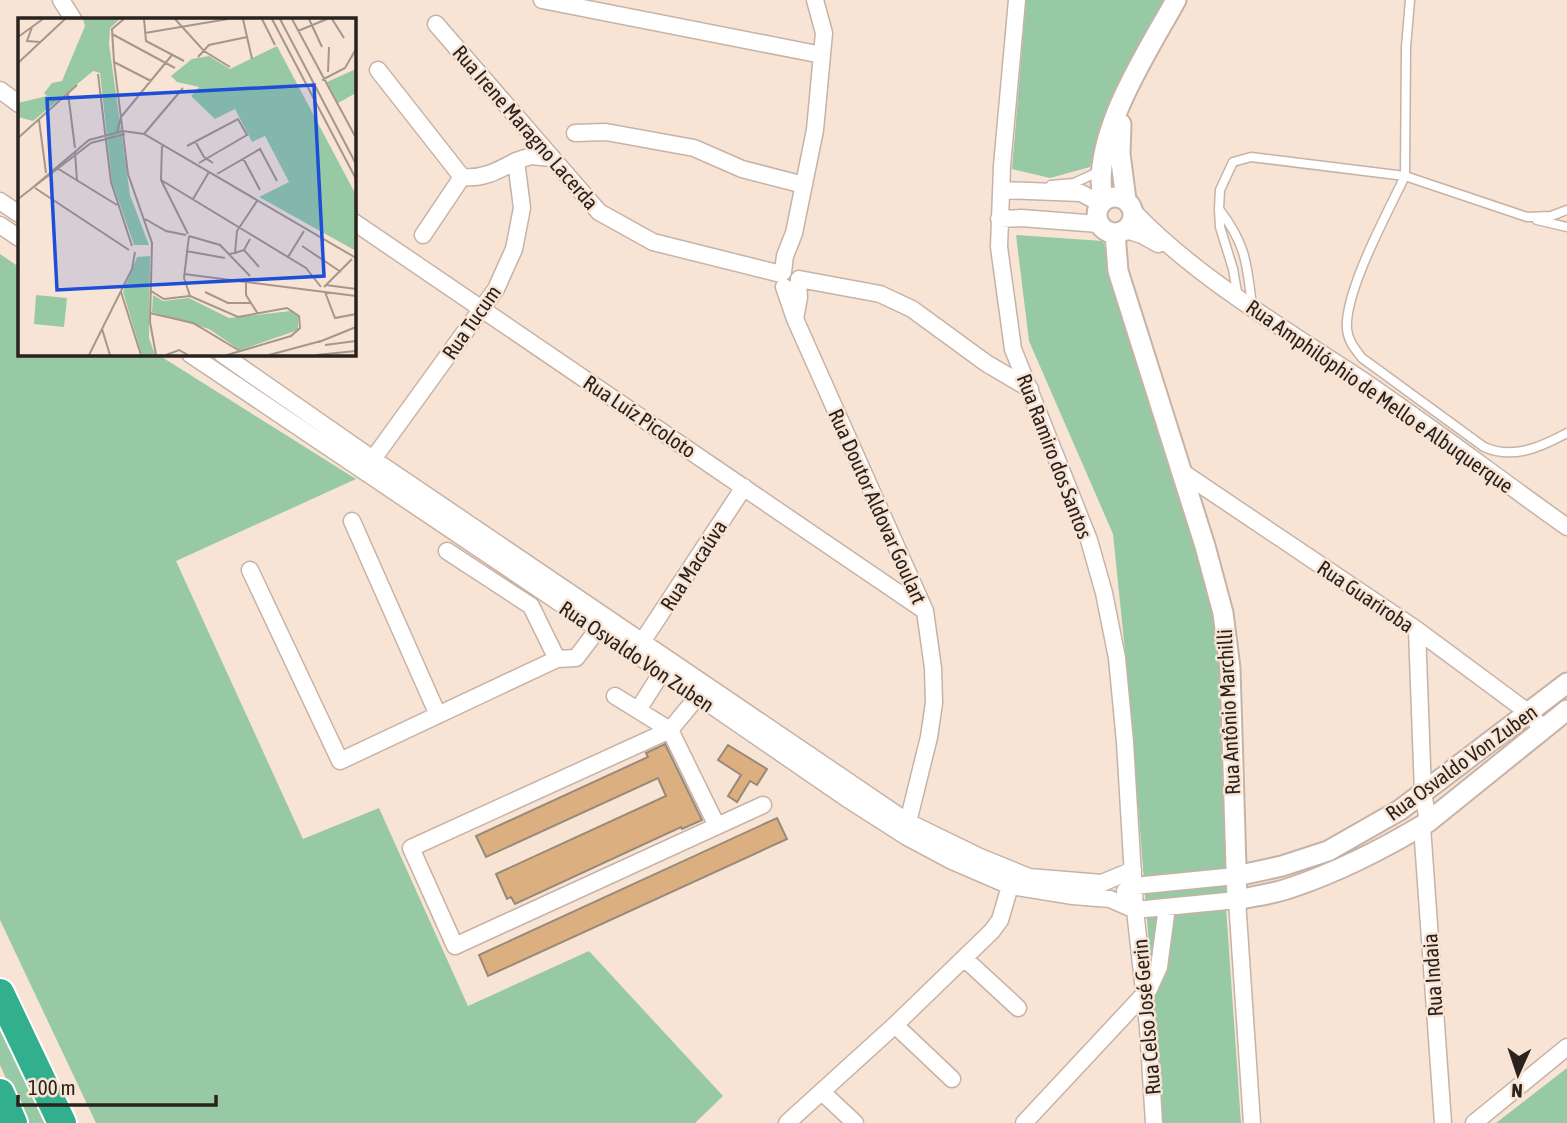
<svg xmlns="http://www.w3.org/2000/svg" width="1567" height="1123" viewBox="0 0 1567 1123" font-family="'Asap Condensed',sans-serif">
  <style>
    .green { fill: #97c9a4 }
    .building { fill: #dcaf81; stroke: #998979; stroke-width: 2 }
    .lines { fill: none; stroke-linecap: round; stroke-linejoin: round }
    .service-casing { stroke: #c7b3a6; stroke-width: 11 }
    .minor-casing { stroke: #c7b3a6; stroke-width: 19 }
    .tertiary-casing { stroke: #c7b3a6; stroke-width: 23 }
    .motorway-casing { stroke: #fff; stroke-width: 32 }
    .service { stroke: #fff; stroke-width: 8 }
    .minor { stroke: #fff; stroke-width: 16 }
    .tertiary { stroke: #fff; stroke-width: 19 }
    .motorway { stroke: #32af8d; stroke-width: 28 }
    .labels { text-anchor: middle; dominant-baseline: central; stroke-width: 5; stroke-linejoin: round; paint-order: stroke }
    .street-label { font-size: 21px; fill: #2a221d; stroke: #f8e4d5 }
    .inset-road { fill: none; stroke: #a6968b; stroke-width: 2 }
    .view { fill: #1d4ed8; fill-opacity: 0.15; stroke: #1d4ed8; stroke-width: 3.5 }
    .inset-edge { fill: none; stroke: #2a221d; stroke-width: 3.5 }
  </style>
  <rect width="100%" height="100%" fill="#f8e4d5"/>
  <!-- green -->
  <path class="green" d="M1026,0H1165L1116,87L1090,167L1050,178L1012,169Z
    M1016,235L1103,241L1217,614L1225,693L1226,907L1241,1123H1163L1129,690L1113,534L1029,341Z
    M0,254L19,267V354H157L356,479L176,561L303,839L379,808L468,1006L589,951L723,1096L695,1123H96L0,920Z
    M0,1025L47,1123H26L0,1065Z
    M1567,1068V1123H1496Z"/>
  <!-- building -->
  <path class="building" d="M665,744L702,820L682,829L681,827L515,904L511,897L507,899L496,874L666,796L658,778L486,857L476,836L648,757L646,753Z
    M728,745L767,769L757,785L750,781L737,802L728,796L741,775L718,760Z
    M777,818L787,839L488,976L479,955Z"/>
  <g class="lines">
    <defs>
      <path id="service" d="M1410,0L1406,47L1405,176L1527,217L1551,216L1567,210
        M1051,185L1074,183L1098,172
        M1219,209C1246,244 1247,264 1252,306
        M1537,220L1567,227
        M1238,298L1233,269L1220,227L1219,209L1220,190L1233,162L1251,157L1405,176C1388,212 1344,292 1347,329C1348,341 1355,349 1362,358L1484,447C1513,460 1541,447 1567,433"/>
      <path id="minor" d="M61,0L73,19
        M542,0L822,55
        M1017,0L1002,166L999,247L1013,349L1089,540L1104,593L1117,658L1125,742L1135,910L1148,1027L1154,1123
        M436,24L599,212L653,242L781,274
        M378,70L462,177C484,179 497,171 516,161
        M0,90L19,104
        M575,133L606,132L694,148L742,169L804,185
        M1001,190L1081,193L1100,203
        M0,201L19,214
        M1133,211C1197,278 1282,327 1359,378C1430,426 1498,478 1567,527
        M999,219L1021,218L1099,224
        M354,222L925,611
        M0,225L19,238
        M1126,230L1142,235L1158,244
        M423,235L462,177
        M783,272L785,256L794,233L815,130L824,33L815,0
        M799,279L880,294L912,309L986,363L1030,389
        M784,287L795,319L925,611L933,668L934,703L929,737L908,822
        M795,319L799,297L798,284
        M190,354L698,696L846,798L907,837L952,861L1010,886L1073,896L1110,899L1135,910L1237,900L1252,1123
        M222,354L373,459L908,822L980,857L1029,877L1102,883L1133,870
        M373,459L496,289L514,249L522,208L516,161L531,156L551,158
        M1182,472L1417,630L1529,713L1543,729
        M352,521L438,715
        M447,551L531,606L557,659
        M250,570L340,761L557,659L576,658L598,629
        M1417,630L1423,792L1428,822
        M642,642L744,487
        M615,696L670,730L717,826
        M698,696L670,730L411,848L455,946L763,805
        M638,710L662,672
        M1422,826L1443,1123
        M1125,891L1134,886L1236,876
        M965,959L1018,1008
        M895,1025L952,1079
        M822,1092L855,1123
        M787,1123L895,1025L992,931L1000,920L1010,886
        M1024,1123L1149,989L1159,967L1167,907
        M1474,1123L1567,1047"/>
      <path id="tertiary" d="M1121,124L1120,154L1126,200
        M1097 215a18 18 0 1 1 36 0a18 18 0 1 1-36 0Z
        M1103,200C1090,137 1147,53 1176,0
        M1115,233L1118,271L1205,546L1223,613L1230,668L1237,900C1254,896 1273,894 1290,888C1338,872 1385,848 1428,822L1567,710
        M1236,876L1282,866L1328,851L1400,810L1567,683"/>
      <path id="motorway" d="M0,993L62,1123
        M0,1093L13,1123"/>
    </defs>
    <!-- service casing -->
    <use href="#service" class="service-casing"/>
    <!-- minor casing -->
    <use href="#minor" class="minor-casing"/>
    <!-- tertiary casing -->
    <use href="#tertiary" class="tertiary-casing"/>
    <!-- motorway casing -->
    <use href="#motorway" class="motorway-casing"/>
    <!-- service -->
    <use href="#service" class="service"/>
    <!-- minor -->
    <use href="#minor" class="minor"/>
    <!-- tertiary -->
    <use href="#tertiary" class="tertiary"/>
    <!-- motorway -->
    <use href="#motorway" class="motorway"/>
  </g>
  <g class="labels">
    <!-- street labels -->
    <g class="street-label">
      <text transform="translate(526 127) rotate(49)">Rua Irene Maragno Lacerda</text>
      <text transform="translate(471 322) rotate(-55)">Rua Tucum</text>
      <text transform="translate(1380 396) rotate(35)">Rua Amphilóphio de Mello e Albuquerque</text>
      <text transform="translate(640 416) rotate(34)">Rua Luíz Picoloto</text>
      <text transform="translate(1055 456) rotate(69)">Rua Ramiro dos Santos</text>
      <text transform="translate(878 506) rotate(66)">Rua Doutor Aldovar Goulart</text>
      <text transform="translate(693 565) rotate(-57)">Rua Macaúva</text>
      <text transform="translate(1366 596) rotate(34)">Rua Guariroba</text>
      <text transform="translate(637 656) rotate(34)">Rua Osvaldo Von Zuben</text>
      <text transform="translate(1228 712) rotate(-93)">Rua Antônio Marchilli</text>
      <text transform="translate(1461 762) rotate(-36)">Rua Osvaldo Von Zuben</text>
      <text transform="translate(1432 975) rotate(-94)">Rua Indaia</text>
      <text transform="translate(1146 1017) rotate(-95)">Rua Celso José Gerin</text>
    </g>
  </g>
  <!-- overview -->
  <g transform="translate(18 18)">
    <rect width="338" height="338" fill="#f8e4d5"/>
    <path d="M65,1H102L92,10L91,26L112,177L131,227H116L94,164L82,55L75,53L15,103L0,99V85L29,78L26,75L34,65L44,63L67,8ZM259,28L338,177V233L241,179L271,164L247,118L234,124L217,91L197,101L173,78L181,69L159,64L153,58L174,41L191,38L212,51ZM338,51V75L320,85L309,64ZM132,238L131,320L137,337H124L105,274L119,239ZM18,277L49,280L46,309L16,306ZM135,277L145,283L171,280L211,300L273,293L280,298V312L222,332L191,311L134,294Z" fill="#97c9a4"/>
    <path class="inset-road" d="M106,1L94,11L96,44L110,156L134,225L132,304L138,337M126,1L128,23L166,43M157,1L186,33L212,49M225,1L234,41M244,1L257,27M254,1L338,161M262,1L338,146M274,1L338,120M291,1L304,29M314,1L326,20M14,9L9,23L22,24M280,13L309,1M127,15L210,1M94,16L157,50M0,19L25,1M180,39L191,27L229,19M96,44L133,63M0,45L47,1M310,54L311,29M80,56L93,164L114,228M304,62L327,50L338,31M50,75L57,130M21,102L28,155M99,114L103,99L154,37M126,116L165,70M0,120L59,67M177,123L186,139L195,145M144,126L143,162L170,216M169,128L220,101L229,117L181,145M57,134L59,163M225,140L242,172M39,150L99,187M199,156L242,131L259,163M143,162L288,250L303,269M17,170L111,232M13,171L71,122L105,113L126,116L338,240M0,181L73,125L107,116M175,181L191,154M127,201L148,213L168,217M171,218L166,260L172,278L220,299L269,290L281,298L282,310L273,318L209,337M171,218L202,227L232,258M284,228L323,254M226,232L241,249M168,233L207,240M217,235L226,232L232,221M211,236L217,235L219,213L239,183M270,239L286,213M166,256L338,278M228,265V277L240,296M308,267L338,271M306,269L334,241M133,273L146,281L172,278M103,274L123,337M187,274L210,285H233M307,274L317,300L338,296M132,295L175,305L222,333M84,311L92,337M301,324L338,309M307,327L338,323M71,337L114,251L117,234M148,337L161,332L170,337M251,337L303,323M298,337L338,333"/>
    <path class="view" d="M296,67L306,258L39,272L29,81Z"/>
    <rect width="338" height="338" class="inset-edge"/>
  </g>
  <!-- north arrow -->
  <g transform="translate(1518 1074) rotate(183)" stroke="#f8e4d5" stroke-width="5" paint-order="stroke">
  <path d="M0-5L12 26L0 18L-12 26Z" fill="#2a221d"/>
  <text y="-10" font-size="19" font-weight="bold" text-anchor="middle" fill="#2a221d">N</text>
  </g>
  <!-- scale -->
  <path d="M18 1095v10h198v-10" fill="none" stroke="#2a221d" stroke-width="3.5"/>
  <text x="28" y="1095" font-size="21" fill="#2a221d" stroke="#f8e4d5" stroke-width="5" paint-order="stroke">100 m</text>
</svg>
